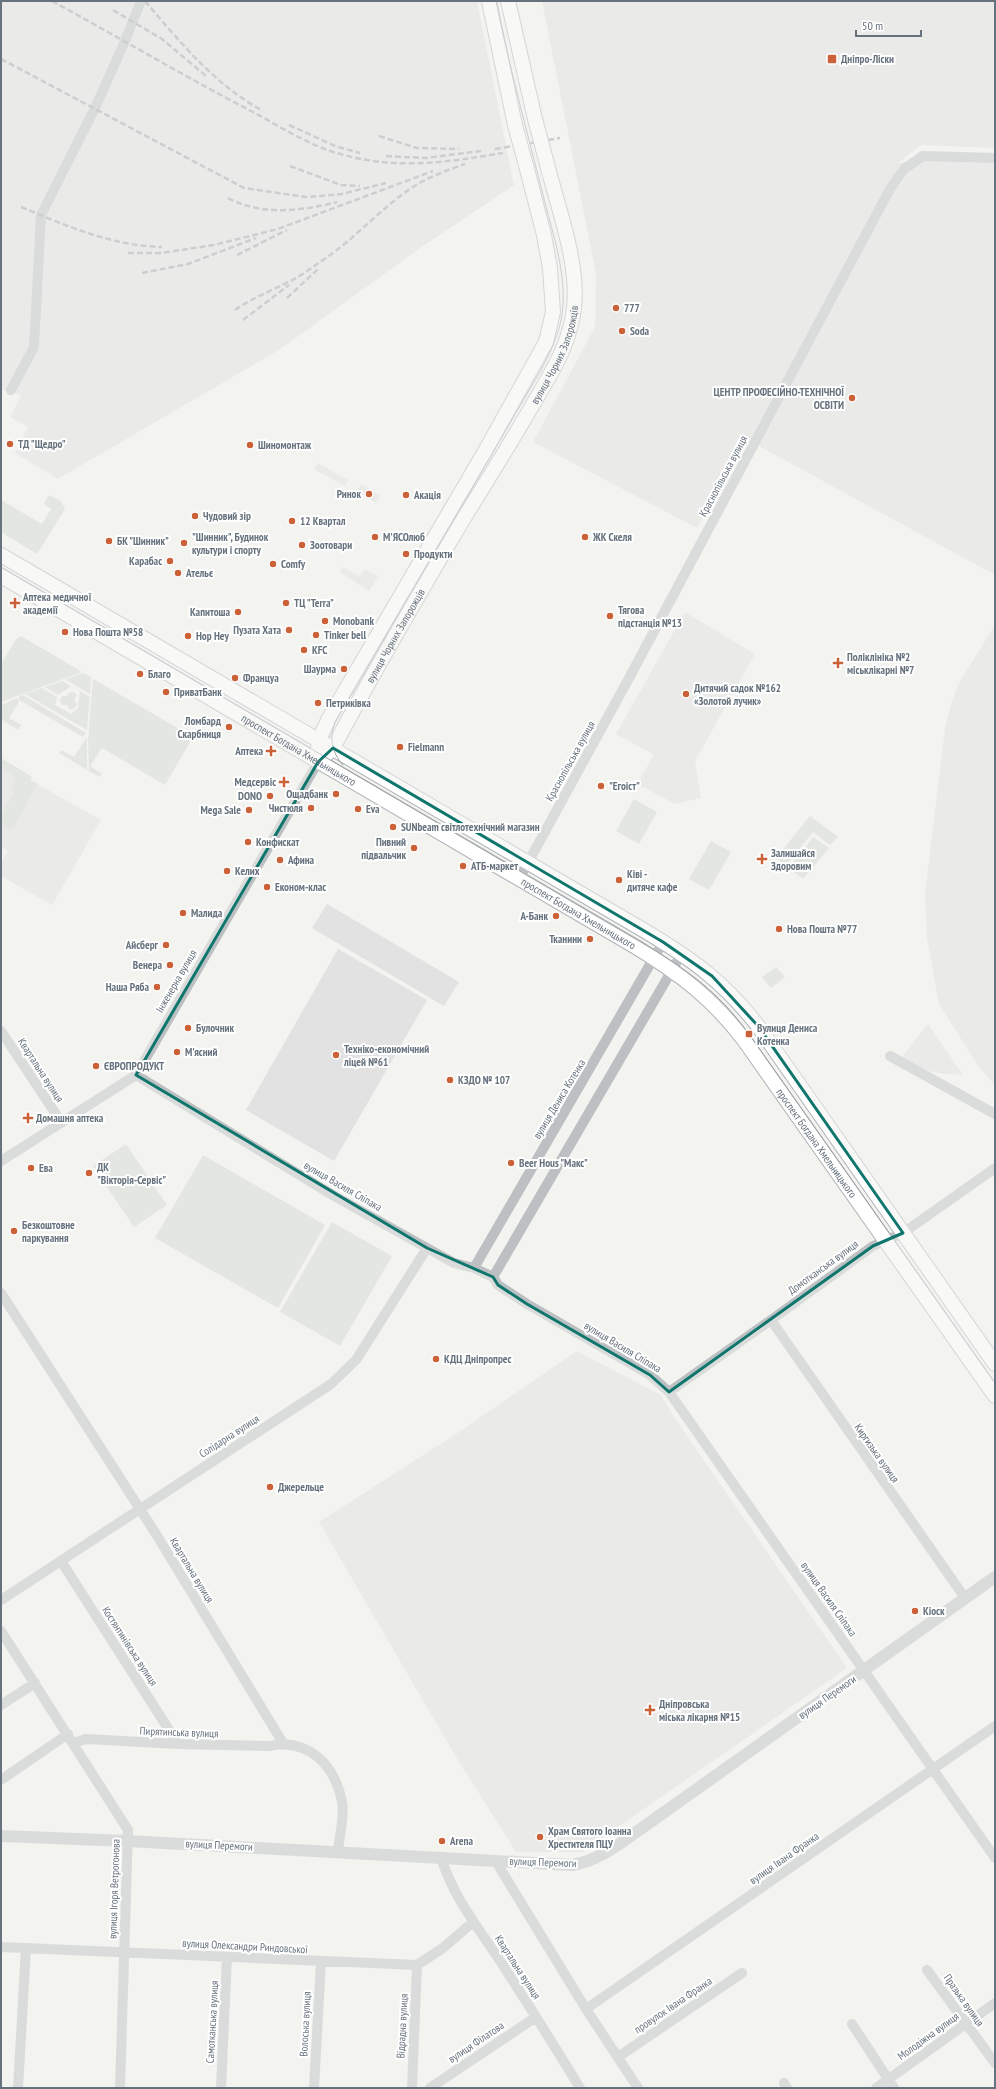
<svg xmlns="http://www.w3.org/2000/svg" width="996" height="2089" viewBox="0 0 996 2089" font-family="'PT Sans Narrow',sans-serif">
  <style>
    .built { fill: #e1e2e1 }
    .green { fill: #d2d8d0 }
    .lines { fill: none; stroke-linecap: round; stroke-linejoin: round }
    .secondary-casing { stroke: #b0b4b8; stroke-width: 16 }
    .minor { stroke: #bdc0c3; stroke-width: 10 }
    .tertiary { stroke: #bdc0c3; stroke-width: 12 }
    .secondary { stroke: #fff; stroke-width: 14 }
    .tram { stroke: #9da2a7; stroke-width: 1 }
    .rail { stroke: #9da2a7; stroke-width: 2.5; stroke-dasharray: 6 3; stroke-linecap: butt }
    .secondary-bridge-casing { stroke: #b0b4b8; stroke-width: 16; stroke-linecap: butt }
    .secondary-bridge { stroke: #fff; stroke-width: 14 }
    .marked { fill: none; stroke: #0f766e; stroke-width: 3; stroke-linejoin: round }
    .poi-dot { fill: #cb6139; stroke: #fff; stroke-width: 1.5 }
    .labels { text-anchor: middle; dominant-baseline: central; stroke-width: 4; stroke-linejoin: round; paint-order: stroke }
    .poi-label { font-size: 11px; font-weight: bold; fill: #66727d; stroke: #fff; text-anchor: start }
    .street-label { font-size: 11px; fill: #66727d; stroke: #fff }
  </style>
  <rect width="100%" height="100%" fill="#f3f3f0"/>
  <!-- built -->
  <path class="built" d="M1,1H477L514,185L423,246L279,350L58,479L15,453L28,427L10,417L21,396L11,390L1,391Z
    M542,1H995V148L921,145L898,163L957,159L995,162V575L746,439L697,528L533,442L595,327L596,274Z
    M318,463L348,480L345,486L314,469Z
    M361,484L380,496L376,503L357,491Z
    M343,567L359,576L365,569L378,576L369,591L340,572Z
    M685,612L755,654L695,761L701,798L675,804L637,784L654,755L616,734Z
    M995,625V1085L979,1067L939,1004L927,938L925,894L945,728L951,704L959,683Z
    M1,758L32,777L30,780L101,820L52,905L1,876V863L8,851L1,847Z
    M327,904L459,982L444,1006L312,928Z
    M338,949L427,1000L334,1161L246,1110Z
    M928,1024L963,1075L938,1073L923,1069L902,1057Z
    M577,1351L661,1395L672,1414L847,1668L582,1852H516L453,1752L319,1522L453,1436Z"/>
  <!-- green -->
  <path class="green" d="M49,495L61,501L65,509L37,554L1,532V500L42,524L51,509L44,504Z
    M21,636L82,672L1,702V664L16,639Z
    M84,673L91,677L90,694L65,679Z
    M93,679L193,737L165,785L102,748L90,766L102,774L100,777L89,771L88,741Z
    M62,681L71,686L58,695L45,687Z
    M42,688L57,697L55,705L71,714L78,708L80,691L90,697L87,730L25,694Z
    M70,692H74L77,696L74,700L77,704L74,709H69L67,705H62L60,700L62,696H67Z
    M23,695L86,733L83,737L19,700V696Z
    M17,698L19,702L9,718L21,725L18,730L1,719V705Z
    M87,737V770L59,753L61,750L74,757Z
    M1,758L32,777L30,780L38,784L14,827L9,829L1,825V815L14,792L10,789L16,778L1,769Z
    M634,799L657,812L639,844L616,831Z
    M810,816L838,837L830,845L813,832L786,865L776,858Z
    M813,837L829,848L803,879L789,868Z
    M711,841L731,852L709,890L689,879Z
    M776,967L785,977L771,988L762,977Z
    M126,1144L167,1205L134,1227L93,1166Z
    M203,1155L325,1225L278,1308L155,1238Z
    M332,1222L392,1256L340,1346L280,1312Z"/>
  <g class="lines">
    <defs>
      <g id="secondary">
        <path d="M489,1L515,125"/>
        <path d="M508,1L535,119"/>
        <path d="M1,555L645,931C692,959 724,982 758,1026L995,1364"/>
        <path id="s1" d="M1,576L636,947C680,974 712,998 744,1040L995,1396"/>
        <path d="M318,749L319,740L328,720L484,453L546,342L553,312L550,268L544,235L527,169"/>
        <path id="s2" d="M327,754L333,748C374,671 419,594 464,518C487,481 510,444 532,406C550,375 570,345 574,308C579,263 558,208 547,164"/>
      </g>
    </defs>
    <!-- secondary casing -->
    <use href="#secondary" class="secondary-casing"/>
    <!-- minor -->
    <path class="minor" d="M11,390L34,347L41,215L95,108L125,41L141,1
      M519,879L628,680L890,189L904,169L923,156L995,158
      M1,1031L61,1122
      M890,1056L995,1114
      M136,1075L334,1196L427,1248L454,1263L474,1268L493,1277L498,1285L527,1304L650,1375L669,1392L995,1858
      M1,1161L136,1075L318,762
      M474,1268L663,942
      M493,1277L682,953
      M1,1293L156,1534L283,1743
      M771,1320L965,1598
      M669,1392L771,1320L873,1246L903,1233L995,1168
      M61,1561L178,1744
      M1,1600L331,1384L356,1360L427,1248
      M1,1631L128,1830L120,2088
      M1,1705L35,1683
      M74,1743L86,1739L178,1744L269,1746C309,1738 335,1765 342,1802C345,1815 339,1838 338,1851
      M1,1780L68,1734
      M441,1857C453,1898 481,1931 504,1967C530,2007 555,2047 580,2088
      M495,1860L586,2009L638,2088
      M1,1947L417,1965L443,1948L473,1922
      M927,1970L995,2063
      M586,2009L995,1726
      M852,2024L894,2088
      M618,2057L742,1973
      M784,2083L787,2088
      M18,2088L26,1948
      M221,2088L227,1957
      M314,2088L321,1962
      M412,2088L417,1965
      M430,2088L536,2017
      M876,2088L995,2003"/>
    <!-- tertiary -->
    <path class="tertiary" d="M1,1836L128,1841L572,1865C602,1860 624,1840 649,1823L995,1577"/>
    <!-- secondary -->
    <use href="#secondary" class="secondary"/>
    <!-- tram -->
    <path class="tram" d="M1,567L639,941C686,969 717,990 749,1034L995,1383
      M343,765C331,752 329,736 336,720L541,370C552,349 562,328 563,305C565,268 552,231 543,195C527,131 509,66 496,1"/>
    <!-- rail -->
    <path class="rail" d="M52,1C118,37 184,76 251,111C281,127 311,147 344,155C399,170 448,162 503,153
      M145,1C180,42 215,85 263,111
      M113,10L162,39L206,76
      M1,59L244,188L306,197L342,194L386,183
      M289,125L335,146L360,153
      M379,136L417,148L459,149
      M495,149L560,138
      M386,156L426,158L481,151
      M290,166L341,185L360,186
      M228,198C261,216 302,211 337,202
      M21,207C67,226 112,246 162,247
      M128,253H161L214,245L278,229L433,171
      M237,255L287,230
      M142,273L188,264L256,238
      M287,298L318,269
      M235,310C259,293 287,286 310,269C326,258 342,247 356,234C373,219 389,204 407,191C425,178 445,171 465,164
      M243,320L289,285"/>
    <defs>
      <path id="secondary-bridge" d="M535,119L547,164
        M515,125L527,169"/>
    </defs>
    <!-- secondary-bridge casing -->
    <use href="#secondary-bridge" class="secondary-bridge-casing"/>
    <!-- secondary-bridge -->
    <use href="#secondary-bridge" class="secondary-bridge"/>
  </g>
  <!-- marked area -->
  <path d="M0 0H996V2089H0ZM333,748L663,942L712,976L758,1026L903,1233L873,1246L669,1392L650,1375L527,1304L498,1285L493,1277L427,1248L136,1075L318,762Z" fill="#f3f3f0" fill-opacity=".55" fill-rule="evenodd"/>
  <path class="marked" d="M333,748L663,942L712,976L758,1026L903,1233L873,1246L669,1392L650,1375L527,1304L498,1285L493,1277L427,1248L136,1075L318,762Z"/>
  <!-- markers -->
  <g class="poi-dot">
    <rect x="827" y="54" width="10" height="10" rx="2"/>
    <circle cx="616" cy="308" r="4"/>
    <circle cx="622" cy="331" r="4"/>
    <circle cx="852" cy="398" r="4"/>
    <circle cx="10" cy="444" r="4"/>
    <circle cx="250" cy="445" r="4"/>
    <circle cx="369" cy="494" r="4"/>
    <circle cx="406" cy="495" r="4"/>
    <circle cx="195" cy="516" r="4"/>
    <circle cx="292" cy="521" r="4"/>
    <circle cx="375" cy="537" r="4"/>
    <circle cx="585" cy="537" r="4"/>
    <circle cx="109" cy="541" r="4"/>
    <circle cx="184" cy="543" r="4"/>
    <circle cx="302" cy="545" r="4"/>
    <circle cx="406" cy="554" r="4"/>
    <circle cx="170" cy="561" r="4"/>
    <circle cx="273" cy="564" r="4"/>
    <circle cx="178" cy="573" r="4"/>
    <path d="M13 597h4v4h4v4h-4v4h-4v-4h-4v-4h4z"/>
    <circle cx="286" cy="603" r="4"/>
    <circle cx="238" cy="612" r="4"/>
    <circle cx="610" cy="616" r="4"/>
    <circle cx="325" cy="621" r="4"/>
    <circle cx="289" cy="630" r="4"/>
    <circle cx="65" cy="632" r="4"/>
    <circle cx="316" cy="635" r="4"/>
    <circle cx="188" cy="636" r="4"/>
    <circle cx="304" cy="650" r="4"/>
    <path d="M836 657h4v4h4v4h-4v4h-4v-4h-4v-4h4z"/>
    <circle cx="344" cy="669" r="4"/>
    <circle cx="140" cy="674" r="4"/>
    <circle cx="235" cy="678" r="4"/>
    <circle cx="166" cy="692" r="4"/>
    <circle cx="686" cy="694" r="4"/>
    <circle cx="318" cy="703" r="4"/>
    <circle cx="229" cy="727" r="4"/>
    <circle cx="400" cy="747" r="4"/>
    <path d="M269 745h4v4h4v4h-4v4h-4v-4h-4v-4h4z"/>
    <path d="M282 776h4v4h4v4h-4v4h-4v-4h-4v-4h4z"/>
    <circle cx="601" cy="786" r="4"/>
    <circle cx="336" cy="794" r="4"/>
    <circle cx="270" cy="796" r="4"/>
    <circle cx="311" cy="808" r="4"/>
    <circle cx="358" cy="809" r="4"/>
    <circle cx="249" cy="810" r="4"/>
    <circle cx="393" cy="827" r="4"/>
    <circle cx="248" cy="842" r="4"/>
    <circle cx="414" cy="848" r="4"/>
    <path d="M760 853h4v4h4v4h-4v4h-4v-4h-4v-4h4z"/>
    <circle cx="280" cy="860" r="4"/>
    <circle cx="463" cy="866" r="4"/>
    <circle cx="227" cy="871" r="4"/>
    <circle cx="619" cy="880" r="4"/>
    <circle cx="267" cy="887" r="4"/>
    <circle cx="183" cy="913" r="4"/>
    <circle cx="556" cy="916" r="4"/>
    <circle cx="779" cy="929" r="4"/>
    <circle cx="590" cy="939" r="4"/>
    <circle cx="166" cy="945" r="4"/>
    <circle cx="170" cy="965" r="4"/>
    <circle cx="157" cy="987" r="4"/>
    <circle cx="188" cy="1028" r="4"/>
    <rect x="745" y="1030" width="8" height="8" rx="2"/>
    <circle cx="177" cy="1052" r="4"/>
    <circle cx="336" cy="1055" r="4"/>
    <circle cx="96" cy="1066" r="4"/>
    <circle cx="450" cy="1080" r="4"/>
    <path d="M26 1112h4v4h4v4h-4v4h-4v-4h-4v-4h4z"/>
    <circle cx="511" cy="1163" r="4"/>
    <circle cx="31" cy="1168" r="4"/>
    <circle cx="89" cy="1173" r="4"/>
    <circle cx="14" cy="1231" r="4"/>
    <circle cx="436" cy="1359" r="4"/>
    <circle cx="270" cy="1487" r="4"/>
    <circle cx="915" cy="1611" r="4"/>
    <path d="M648 1704h4v4h4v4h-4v4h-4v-4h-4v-4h4z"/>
    <circle cx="540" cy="1837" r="4"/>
    <circle cx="442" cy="1841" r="4"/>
  </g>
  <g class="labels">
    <!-- poi labels -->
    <g class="poi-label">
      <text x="841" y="59">Дніпро-Ліски</text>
      <text x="624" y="308">777</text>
      <text x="630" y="331">Soda</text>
      <text x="844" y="392" text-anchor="end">ЦЕНТР ПРОФЕСІЙНО-ТЕХНІЧНОЇ<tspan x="844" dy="13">ОСВІТИ</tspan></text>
      <text x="18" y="444">ТД "Щедро"</text>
      <text x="258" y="445">Шиномонтаж</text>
      <text x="361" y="494" text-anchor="end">Ринок</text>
      <text x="414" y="495">Акація</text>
      <text x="203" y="516">Чудовий зір</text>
      <text x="300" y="521">12 Квартал</text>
      <text x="192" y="537">"Шинник", Будинок<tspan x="192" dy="13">культури і спорту</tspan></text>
      <text x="383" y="537">М'ЯСОлюб</text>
      <text x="593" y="537">ЖК Скеля</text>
      <text x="117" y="541">БК "Шинник"</text>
      <text x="310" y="545">Зоотовари</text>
      <text x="414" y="554">Продукти</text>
      <text x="162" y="561" text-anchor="end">Карабас</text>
      <text x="281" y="564">Comfy</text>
      <text x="186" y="573">Ательє</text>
      <text x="23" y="597">Аптека медичної<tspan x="23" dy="13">академії</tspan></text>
      <text x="294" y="603">ТЦ "Terra"</text>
      <text x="618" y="610">Тягова<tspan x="618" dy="13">пiдстанцiя №13</tspan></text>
      <text x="230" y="612" text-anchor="end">Капитоша</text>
      <text x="333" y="621">Monobank</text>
      <text x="281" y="630" text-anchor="end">Пузата Хата</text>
      <text x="73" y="632">Нова Пошта №58</text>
      <text x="324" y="635">Tinker bell</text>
      <text x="196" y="636">Hop Hey</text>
      <text x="312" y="650">KFC</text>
      <text x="847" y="657">Поліклініка №2<tspan x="847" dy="13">міськлікарні №7</tspan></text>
      <text x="336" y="669" text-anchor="end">Шаурма</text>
      <text x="148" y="674">Благо</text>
      <text x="243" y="678">Француа</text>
      <text x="694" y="688">Дитячий садок №162<tspan x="694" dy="13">«Золотой лучик»</tspan></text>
      <text x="174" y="692">ПриватБанк</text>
      <text x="326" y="703">Петриківка</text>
      <text x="221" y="721" text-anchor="end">Ломбард<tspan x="221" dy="13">Скарбниця</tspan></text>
      <text x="408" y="747">Fielmann</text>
      <text x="263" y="751" text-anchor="end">Аптека</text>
      <text x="276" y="782" text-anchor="end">Медсервіс</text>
      <text x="609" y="786">"Егоіст"</text>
      <text x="328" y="794" text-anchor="end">Ощадбанк</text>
      <text x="262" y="796" text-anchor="end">DONO</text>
      <text x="303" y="808" text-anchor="end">Чистюля</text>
      <text x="366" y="809">Eva</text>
      <text x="241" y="810" text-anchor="end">Mega Sale</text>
      <text x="401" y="827">SUNbeam світлотехнічний магазин</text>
      <text x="256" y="842">Конфискат</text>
      <text x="406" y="842" text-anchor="end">Пивний<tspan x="406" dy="13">підвальчик</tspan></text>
      <text x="771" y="853">Залишайся<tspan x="771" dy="13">Здоровим</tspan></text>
      <text x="288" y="860">Афина</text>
      <text x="471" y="866">АТБ-маркет</text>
      <text x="235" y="871">Келих</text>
      <text x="627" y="874">Ківі -<tspan x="627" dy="13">дитяче кафе</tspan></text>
      <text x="275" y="887">Економ-клас</text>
      <text x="191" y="913">Малида</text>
      <text x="548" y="916" text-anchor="end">А-Банк</text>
      <text x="787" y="929">Нова Пошта №77</text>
      <text x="582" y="939" text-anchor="end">Тканини</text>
      <text x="158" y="945" text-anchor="end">Айсберг</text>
      <text x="162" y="965" text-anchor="end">Венера</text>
      <text x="149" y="987" text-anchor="end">Наша Ряба</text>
      <text x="196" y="1028">Булочник</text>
      <text x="757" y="1028">Вулиця Дениса<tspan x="757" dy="13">Котенка</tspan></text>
      <text x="344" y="1049">Техніко-економічний<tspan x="344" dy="13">ліцей №61</tspan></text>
      <text x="185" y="1052">М'ясний</text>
      <text x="104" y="1066">ЄВРОПРОДУКТ</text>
      <text x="458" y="1080">КЗДО № 107</text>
      <text x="36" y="1118">Домашня аптека</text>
      <text x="519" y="1163">Beer Hous "Макс"</text>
      <text x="97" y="1167">ДК<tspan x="97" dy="13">"Вікторія-Сервіс"</tspan></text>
      <text x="39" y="1168">Ева</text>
      <text x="22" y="1225">Безкоштовне<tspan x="22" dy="13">паркування</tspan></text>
      <text x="444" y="1359">КДЦ Дніпропрес</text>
      <text x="278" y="1487">Джерельце</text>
      <text x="923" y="1611">Кіоск</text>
      <text x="659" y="1704">Дніпровська<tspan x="659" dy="13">міська лікарня №15</tspan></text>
      <text x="548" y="1831">Храм Святого Іоанна<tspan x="548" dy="13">Хрестителя ПЦУ</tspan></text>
      <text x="450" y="1841">Arena</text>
    </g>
    <!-- street labels -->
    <g class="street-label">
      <text stroke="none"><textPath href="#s2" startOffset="461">вулиця Чорних Запорожців</textPath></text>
      <text transform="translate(723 476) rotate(-62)">Краснопільська вулиця</text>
      <text stroke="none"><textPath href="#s2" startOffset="137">вулиця Чорних Запорожців</textPath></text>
      <text stroke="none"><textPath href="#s1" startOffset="345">проспект Богдана Хмельницького</textPath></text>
      <text transform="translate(570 761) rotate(-61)">Краснопільська вулиця</text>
      <text stroke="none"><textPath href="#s1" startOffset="669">проспект Богдана Хмельницького</textPath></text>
      <text transform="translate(176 981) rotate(-60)">Інженерна вулиця</text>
      <text transform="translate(41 1070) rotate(57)">Квартальна вулиця</text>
      <text transform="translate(559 1099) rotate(-59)">вулиця Дениса Котенка</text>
      <text stroke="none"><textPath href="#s1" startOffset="1005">проспект Богдана Хмельницького</textPath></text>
      <text transform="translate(343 1186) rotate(30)">вулиця Василя Сліпака</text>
      <text transform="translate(823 1267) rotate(-36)">Домотканська вулиця</text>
      <text transform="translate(623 1347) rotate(31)">вулиця Василя Сліпака</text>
      <text transform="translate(229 1436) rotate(-33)">Солідарна вулиця</text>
      <text transform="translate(877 1453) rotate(55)">Киргизька вулиця</text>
      <text transform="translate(192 1570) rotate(59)">Квартальна вулиця</text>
      <text transform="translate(829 1599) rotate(55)">вулиця Василя Сліпака</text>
      <text transform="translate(130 1646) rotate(57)">Костянтинівська вулиця</text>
      <text transform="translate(827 1697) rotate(-35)">вулиця Перемоги</text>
      <text transform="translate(179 1732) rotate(2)">Пирятинська вулиця</text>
      <text transform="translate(219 1845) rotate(3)">вулиця Перемоги</text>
      <text transform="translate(784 1858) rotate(-35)">вулиця Івана Франка</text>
      <text transform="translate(543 1862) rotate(2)">вулиця Перемоги</text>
      <text transform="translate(114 1889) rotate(-88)">вулиця Ігоря Ветрогонова</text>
      <text transform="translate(245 1946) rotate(3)">вулиця Олександри Риндовської</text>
      <text transform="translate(518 1967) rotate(57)">Квартальна вулиця</text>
      <text transform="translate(964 2000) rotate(55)">Празька вулиця</text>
      <text transform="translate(673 2005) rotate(-34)">провулок Івана Франка</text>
      <text transform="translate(212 2022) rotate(-87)">Самотканська вулиця</text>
      <text transform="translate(305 2024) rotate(-87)">Волоська вулиця</text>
      <text transform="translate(402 2026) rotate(-87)">Відрадна вулиця</text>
      <text transform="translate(928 2036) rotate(-36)">Молодіжна вулиця</text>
      <text transform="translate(476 2042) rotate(-34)">вулиця Філатова</text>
    </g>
  </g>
  <!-- border -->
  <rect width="996" height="2089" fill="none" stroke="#66727d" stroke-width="4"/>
  <!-- scale -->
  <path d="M856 30v6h65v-6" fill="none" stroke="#66727d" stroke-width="2"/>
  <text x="862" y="30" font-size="12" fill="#66727d" stroke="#ffffff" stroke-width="3" paint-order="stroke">50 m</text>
</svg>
